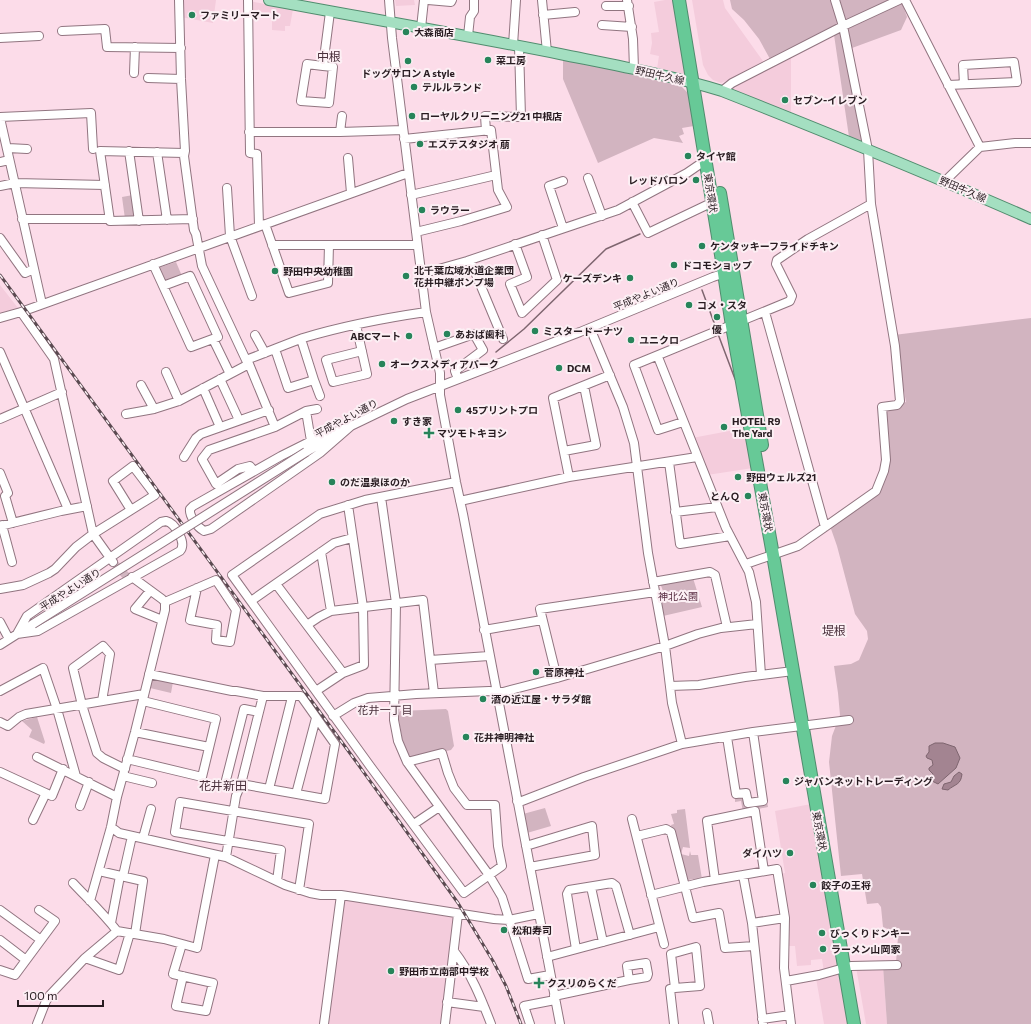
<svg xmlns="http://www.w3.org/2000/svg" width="1031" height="1024" viewBox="0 0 1031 1024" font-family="Commissioner,'Noto Sans JP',sans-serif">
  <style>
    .built { fill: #f4ccdc }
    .green { fill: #d2b4c0 }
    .water { fill: #a38491; stroke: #7e656f }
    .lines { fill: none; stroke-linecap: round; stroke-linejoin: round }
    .stream { stroke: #7e656f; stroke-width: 1.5 }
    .minor-tunnel { stroke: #d2b6c1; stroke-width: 8; stroke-dasharray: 8 4; stroke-linecap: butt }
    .minor-casing { stroke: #917580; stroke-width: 10 }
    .major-casing { stroke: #518c6e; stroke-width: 12 }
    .highway-casing { stroke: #518c6e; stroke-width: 14 }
    .minor { stroke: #fff; stroke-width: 8 }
    .major { stroke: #a4dfc1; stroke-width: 10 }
    .highway { stroke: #67c997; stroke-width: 12 }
    .rail-casing { stroke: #5b4a51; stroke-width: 3 }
    .rail { stroke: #fceff4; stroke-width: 1.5; stroke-dasharray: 4.5; stroke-linecap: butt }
    .minor-bridge-casing { stroke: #917580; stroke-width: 10; stroke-linecap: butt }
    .minor-bridge { stroke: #fff; stroke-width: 8 }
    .poi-dot { fill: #27845a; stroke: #fceff4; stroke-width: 1.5 }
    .labels { text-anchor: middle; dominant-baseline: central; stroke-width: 4; stroke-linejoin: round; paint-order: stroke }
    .poi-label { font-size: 10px; font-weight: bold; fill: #281c21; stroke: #fceff4; text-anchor: start }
    .street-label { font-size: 10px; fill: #281c21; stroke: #fceff4 }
    .park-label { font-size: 10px; fill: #572b40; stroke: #fceff4 }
    .neighbourhood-label { font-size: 11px; fill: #49303b; stroke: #fceff4 }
    .quarter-label { font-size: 12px; fill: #49303b; stroke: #fceff4 }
  </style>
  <rect width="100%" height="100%" fill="#fcdce9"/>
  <!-- built -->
  <path class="built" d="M181,0H216L213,23L181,17Z
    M395,0H414L415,5L396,6Z
    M665,0H673L686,73L684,74L657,69L659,56L650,54L652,43L651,33L659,32L654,2Z
    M692,0H723L725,8L765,64L721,83L713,80L708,75L703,65Z
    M249,1L293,9L290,26H285V31L272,30V17L268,15L253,14L249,10Z
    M791,56V115L733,89V85Z
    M0,285L18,308L0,313Z
    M745,428L753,468L707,475L692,438Z
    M811,804L839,969L824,972L822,959L811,960V965L797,966L795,946H787L780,874L785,873L775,811Z
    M344,900H347L452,916L454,917L443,1024H327Z
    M883,966L887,1024H866L856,967Z
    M839,972L848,1024H824L816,978Z"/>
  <!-- green -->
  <path class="green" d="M730,0H901L907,17L901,30L852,48L871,146L849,137L833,28L770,59L759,39L744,20L732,9Z
    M563,58L681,86L688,93L694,126L682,128L684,134L679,136L683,143L654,138L598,163L563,79Z
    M133,195L136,217L125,219L122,197Z
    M176,262L182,276L165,282L158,268Z
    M1031,318V1024H887L883,966L896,962L898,937L895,932L883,927L881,907L878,903L867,904L862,874L841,876L829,762L832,736L840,715L838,693L834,666L851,664L859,660L868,639L867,631L855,614L837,546L830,526L883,480L885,410L906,402L894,335Z
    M693,578L702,607L663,616L658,592L663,591L660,583Z
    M154,678L173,682L171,693L150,688L152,679Z
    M446,709L448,711L454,746L451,750L415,758L408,755L403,743L398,715L400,711Z
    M37,717L45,742L44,744L29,737L32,730L22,721Z
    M743,795L747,805L767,801L768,807L743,812L741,801L735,802V797Z
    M545,808L551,826L527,833L523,814Z
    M685,809L690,848L683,847L681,854L689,856L690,851L691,855H698L702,879L694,881L693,879L688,880L689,883L686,881L671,825L674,824L671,814L677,813V810Z"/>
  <!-- water -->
  <path class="water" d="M935,743H943L955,747L960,758L956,768L938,784L930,780L933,774L929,770V768L933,765L932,760L927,758L926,756L929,752V746Z
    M959,772L962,774C961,785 955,784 948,790L942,789L944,784L951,782L954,776Z"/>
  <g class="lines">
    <!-- stream -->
    <path class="stream" d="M702,290L716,328
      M718,334L735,379
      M496,352L524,329L606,249L640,234"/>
    <!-- minor-tunnel -->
    <path class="minor-tunnel" d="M113,562L129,579"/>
    <defs>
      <path id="minor" d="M179,0L181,79L185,151L184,156L194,230L196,234L202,266L246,360L249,364L275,427
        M248,0L250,153L257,154L259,226
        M389,0L392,38L426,312L440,373V395L456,482L463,514L560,1024
        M428,0L451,2L452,0
        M542,0L547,52
        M627,0L633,39L634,69
        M905,0L980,147
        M606,6H629
        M543,15L575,12
        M602,25L632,27
        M421,28L424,0
        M62,31L105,29L107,47L181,48
        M468,36L470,17L474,11V0
        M0,38L39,36
        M513,45L516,0
        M323,66L307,64L301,101L329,103L333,67L323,66L330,12
        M134,73L135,47
        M148,78L181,79
        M948,85L1017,82L1014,62L963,65L964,84
        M722,91L732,83L843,26L899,0
        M0,117L91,113L93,149
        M0,118L42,304
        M486,131L485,116L521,117L519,46
        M249,132H340L403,130
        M340,132L342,116
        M404,139L491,130L498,190L507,207L461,221L416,232
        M8,148L27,149
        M129,151L139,221
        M157,152L167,220
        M184,153L100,151L110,221L193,219
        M348,158L351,193
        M0,162L9,160
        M588,178L602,216
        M563,181L549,186L563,228
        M945,181L980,147L1015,143H1031
        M0,186L15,183L105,185
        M227,188L230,236L252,296
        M411,195L496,175
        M632,202L648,233L713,202
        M22,219H110
        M265,224L289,293L328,283L329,245
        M0,238L25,273L34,269
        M515,244L527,277L510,284L522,313L557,280L542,235
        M272,245H417
        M470,260L503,339
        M153,264L191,347L218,337L190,276L163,286
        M421,274L467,261L618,210L687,173L706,160
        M21,312L54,359L93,534L113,562
        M765,312L825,527
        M0,318L21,312L408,173
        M356,325L367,374L333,382L326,360L362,351
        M590,328L623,407L634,443L648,553L665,646L672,703L682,744
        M255,335L265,353
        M213,339L230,374
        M434,348L474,334L483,350L455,371L458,379
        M275,349L288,388L314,380L301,339
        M0,352L68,509
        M658,357L726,528L749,572L756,602L761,675
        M246,360C265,353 284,345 303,338C343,326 385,318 426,312
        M166,372L179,401
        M220,379L239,420
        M314,380L320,396
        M141,385L154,409
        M203,388L220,427
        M306,411L311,441
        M126,414L154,409L179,401L249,364
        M0,419L62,392
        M683,422L658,430L634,365L790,301L792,296L776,264L777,260L808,239L871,204
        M351,426L320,453L211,529L204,531C197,527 189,516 190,509L193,506L281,456L311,441Z
        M564,451L596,445L584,386
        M306,452L351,426L407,399L580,332L713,277L728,272
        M184,457L196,438L201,434L269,410
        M669,462L680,544L730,536
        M254,471L250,466L238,469L216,484L202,459L209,450L275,427L306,411L317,409
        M0,473L8,493L5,496L13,523
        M569,477L553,398L610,375
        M381,497L396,603L394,720L398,741L407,762L420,780L489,875L502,897L528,979L550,975
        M460,501L569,477L697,457
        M675,512L717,507
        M166,521C175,523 187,543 180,551L38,631L17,634L27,616L161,522Z
        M2,525L12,562
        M0,526L61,511L87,506
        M321,552L331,611
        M746,564L798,546L876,491L884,471L886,460L882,407L897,405L900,401L895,346L871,204L868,150L843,26L835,0
        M653,582L710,572L715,575L727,627
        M276,584L343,673
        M0,589L23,585L49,573L55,569L76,547L93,534L155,495L133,466L113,481L131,510
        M150,591L135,609L162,620
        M251,601L334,543L352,538
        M165,602L216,580L236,610L230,642L216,640L217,625L190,620L197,588
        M0,622L9,639
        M307,625L319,617L331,611L423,600L434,693
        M484,630L542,620
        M0,645L33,624
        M430,660L489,656
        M149,674L232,691H236L263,696H301L335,744L325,799L241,784
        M557,678L540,609L655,592
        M670,686L699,685L745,677L793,671
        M0,691L43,668L57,709L76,776
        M316,691L343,673L364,665L363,607L348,505
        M102,701L110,654L103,646L73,668L82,705L97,753L103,758L125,769
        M333,716L354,703L368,698L416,694L489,691L503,692L557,678L665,646L698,634L721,628L757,624
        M0,722L8,726L19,717L26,714L144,694
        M135,732L209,747
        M727,737L736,794L746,793L748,803L763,801L753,732
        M37,757L117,797
        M127,759L202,777L216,719L143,701
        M407,762L442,753L448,773L454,788L467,805H495L498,846L502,866L464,893L370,766L232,575L320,514L365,500L456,482
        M0,772L52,796L63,769
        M123,776L152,783
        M240,787L230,785L226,780L244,709L259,712
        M269,789L292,697
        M296,794L316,718
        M517,801H522L584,777L682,744L753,732L849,720
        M80,806L89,782
        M632,819L664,944
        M33,820L46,793
        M414,824L439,807
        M111,827L119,833L226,857L285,885L310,893L321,895H341L494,919L509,920L538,914
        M637,836L666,829L671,832L693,918L719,913L725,948L754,946
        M143,838L151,809
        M526,846L592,826L595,855L530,867
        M226,857L236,796L241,784L263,696
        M99,871L143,881L135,934
        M743,875L752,923L763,1024
        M123,876L132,836
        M715,880L707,821L755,811L764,871
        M277,881L281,850L175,832L180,802L309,824L299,890
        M591,887L603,942
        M651,895L703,882L777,869L785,918L784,968L791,1024
        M90,901L111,827L117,797L135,732L165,610V602L162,599L132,577
        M0,910L41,940
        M111,923L120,876
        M752,923L785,918
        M117,931L164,939L197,948L215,855
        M0,940L26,960
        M182,944L173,974L213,983L206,1011L176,1006L183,976
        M696,947L700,986L675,988L671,954Z
        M576,949L567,894L569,890L612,883L616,886L630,935
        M454,951C471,973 481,998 491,1024
        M547,957L659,927
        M85,958L119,970L130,933
        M0,970L15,975L55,921L39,910
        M786,981L819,975L851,966L897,965
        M554,996L629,980L647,977L648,974L646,963L627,966L629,980
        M447,1002L484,1007
        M707,1013L709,1024
        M762,1019L790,1015
        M37,1024L46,1001L50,995L85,958L117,931C103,913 88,899 73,883
        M324,1024L341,895
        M445,1024L458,914
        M530,1024L524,1006L555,1000
        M674,1024L670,989L675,988"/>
      <path id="major" d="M269,0C366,18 464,35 560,54C614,65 669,75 722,91C826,132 929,174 1031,219"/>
      <path id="highway" d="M679,0L724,273L732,326L773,555L854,1024
        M720,193L762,445"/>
    </defs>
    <!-- minor casing -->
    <use href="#minor" class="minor-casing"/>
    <!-- major casing -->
    <use href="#major" class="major-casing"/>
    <!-- highway casing -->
    <use href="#highway" class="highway-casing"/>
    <!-- minor -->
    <use href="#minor" class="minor"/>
    <!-- major -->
    <use href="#major" class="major"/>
    <!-- highway -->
    <use href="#highway" class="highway"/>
    <defs>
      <path id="rail" d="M0,275L352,756L458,903L493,961L506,986L521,1024"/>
    </defs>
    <!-- rail casing -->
    <use href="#rail" class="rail-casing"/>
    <!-- rail -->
    <use href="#rail" class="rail"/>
    <defs>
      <path id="minor-bridge" d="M33,624L306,452"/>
    </defs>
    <!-- minor-bridge casing -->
    <use href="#minor-bridge" class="minor-bridge-casing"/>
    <!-- minor-bridge -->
    <use href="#minor-bridge" class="minor-bridge"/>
  </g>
  <!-- markers -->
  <g class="poi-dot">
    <circle cx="192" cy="15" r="4"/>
    <circle cx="406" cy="32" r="4"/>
    <circle cx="488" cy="60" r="4"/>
    <circle cx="408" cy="61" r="4"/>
    <circle cx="414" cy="87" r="4"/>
    <circle cx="785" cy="100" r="4"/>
    <circle cx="412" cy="116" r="4"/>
    <circle cx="420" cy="144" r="4"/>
    <circle cx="688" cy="156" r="4"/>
    <circle cx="696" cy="180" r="4"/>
    <circle cx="422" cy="210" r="4"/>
    <circle cx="702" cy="246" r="4"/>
    <circle cx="674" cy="265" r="4"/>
    <circle cx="275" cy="271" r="4"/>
    <circle cx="406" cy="276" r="4"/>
    <circle cx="630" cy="278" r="4"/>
    <circle cx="689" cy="305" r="4"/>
    <circle cx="717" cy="317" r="4"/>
    <circle cx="535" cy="331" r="4"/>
    <circle cx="447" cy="334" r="4"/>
    <circle cx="409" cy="336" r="4"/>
    <circle cx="631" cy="340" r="4"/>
    <circle cx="382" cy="364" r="4"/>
    <circle cx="559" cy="368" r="4"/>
    <circle cx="458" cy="410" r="4"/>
    <circle cx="394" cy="421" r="4"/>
    <circle cx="724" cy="427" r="4"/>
    <path d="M427 427h4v4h4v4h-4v4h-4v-4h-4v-4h4z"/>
    <circle cx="738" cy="477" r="4"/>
    <circle cx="332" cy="482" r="4"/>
    <circle cx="748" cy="496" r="4"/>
    <circle cx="536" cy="672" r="4"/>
    <circle cx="483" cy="699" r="4"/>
    <circle cx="466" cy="737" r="4"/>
    <circle cx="786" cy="781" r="4"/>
    <circle cx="790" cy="853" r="4"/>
    <circle cx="813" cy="885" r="4"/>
    <circle cx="504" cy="930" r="4"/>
    <circle cx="822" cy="933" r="4"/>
    <circle cx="823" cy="949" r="4"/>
    <circle cx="391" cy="971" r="4"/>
    <path d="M537 977h4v4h4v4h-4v4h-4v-4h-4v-4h4z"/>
  </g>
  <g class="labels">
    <!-- poi labels -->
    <g class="poi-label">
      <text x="200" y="15">ファミリーマート</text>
      <text x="414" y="32">大森商店</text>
      <text x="496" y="60">菜工房</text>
      <text x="408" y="73" text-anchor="middle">ドッグサロン A style</text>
      <text x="422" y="87">テルルランド</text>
      <text x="793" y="100">セブン-イレブン</text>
      <text x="420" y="116">ローヤルクリーニング21 中根店</text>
      <text x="428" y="144">エステスタジオ 萠</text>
      <text x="696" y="156">タイヤ館</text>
      <text x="688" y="180" text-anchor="end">レッドバロン</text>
      <text x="430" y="210">ラウラー</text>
      <text x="710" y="246">ケンタッキーフライドチキン</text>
      <text x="682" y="265">ドコモショップ</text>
      <text x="414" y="270">北千葉広域水道企業団<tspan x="414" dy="12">花井中継ポンプ場</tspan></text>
      <text x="283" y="271">野田中央幼稚園</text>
      <text x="622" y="278" text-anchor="end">ケーズデンキ</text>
      <text x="697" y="305">コメ・スタ</text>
      <text x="717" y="329" text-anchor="middle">優</text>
      <text x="543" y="331">ミスタードーナツ</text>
      <text x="455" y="334">あおば歯科</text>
      <text x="401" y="336" text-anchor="end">ABCマート</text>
      <text x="639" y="340">ユニクロ</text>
      <text x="390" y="364">オークスメディアパーク</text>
      <text x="567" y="368">DCM</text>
      <text x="466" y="410">45プリントプロ</text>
      <text x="402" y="421">すき家</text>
      <text x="732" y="421">HOTEL R9<tspan x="732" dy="12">The Yard</tspan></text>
      <text x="437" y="433">マツモトキヨシ</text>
      <text x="746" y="477">野田ウェルズ21</text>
      <text x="340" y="482">のだ温泉ほのか</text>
      <text x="740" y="496" text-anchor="end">とんＱ</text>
      <text x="544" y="672">菅原神社</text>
      <text x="491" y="699">酒の近江屋・サラダ館</text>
      <text x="474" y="737">花井神明神社</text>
      <text x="794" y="781">ジャパンネットトレーディング</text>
      <text x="782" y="853" text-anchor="end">ダイハツ</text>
      <text x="821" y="885">餃子の王将</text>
      <text x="512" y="930">松和寿司</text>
      <text x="830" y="933">びっくりドンキー</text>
      <text x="831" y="949">ラーメン山岡家</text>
      <text x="399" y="971">野田市立南部中学校</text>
      <text x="547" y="983">クスリのらくだ</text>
    </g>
    <!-- street labels -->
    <g class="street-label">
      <text transform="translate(660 75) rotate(13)">野田牛久線</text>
      <text transform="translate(963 189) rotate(23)">野田牛久線</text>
      <text transform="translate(711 193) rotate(81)">東京環状</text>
      <text transform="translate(646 294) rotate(-22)">平成やよい通り</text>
      <text transform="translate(346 418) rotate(-28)">平成やよい通り</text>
      <text transform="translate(766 512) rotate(80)">東京環状</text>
      <text transform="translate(70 589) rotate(-32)">平成やよい通り</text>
      <text transform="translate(820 831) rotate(80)">東京環状</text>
    </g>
    <!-- park labels -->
    <g class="park-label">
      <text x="678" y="596">神北公園</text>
    </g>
    <!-- neighbourhood labels -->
    <g class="neighbourhood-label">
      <text x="385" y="709">花井一丁目</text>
    </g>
    <!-- quarter labels -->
    <g class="quarter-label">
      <text x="329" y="56">中根</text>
      <text x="834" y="630">堤根</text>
      <text x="223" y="785">花井新田</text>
    </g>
  </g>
  <!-- scale -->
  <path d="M18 1000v6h85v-6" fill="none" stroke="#281c21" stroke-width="2"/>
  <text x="24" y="1000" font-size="12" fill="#281c21" stroke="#fceff4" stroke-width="3" paint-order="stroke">100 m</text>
</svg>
